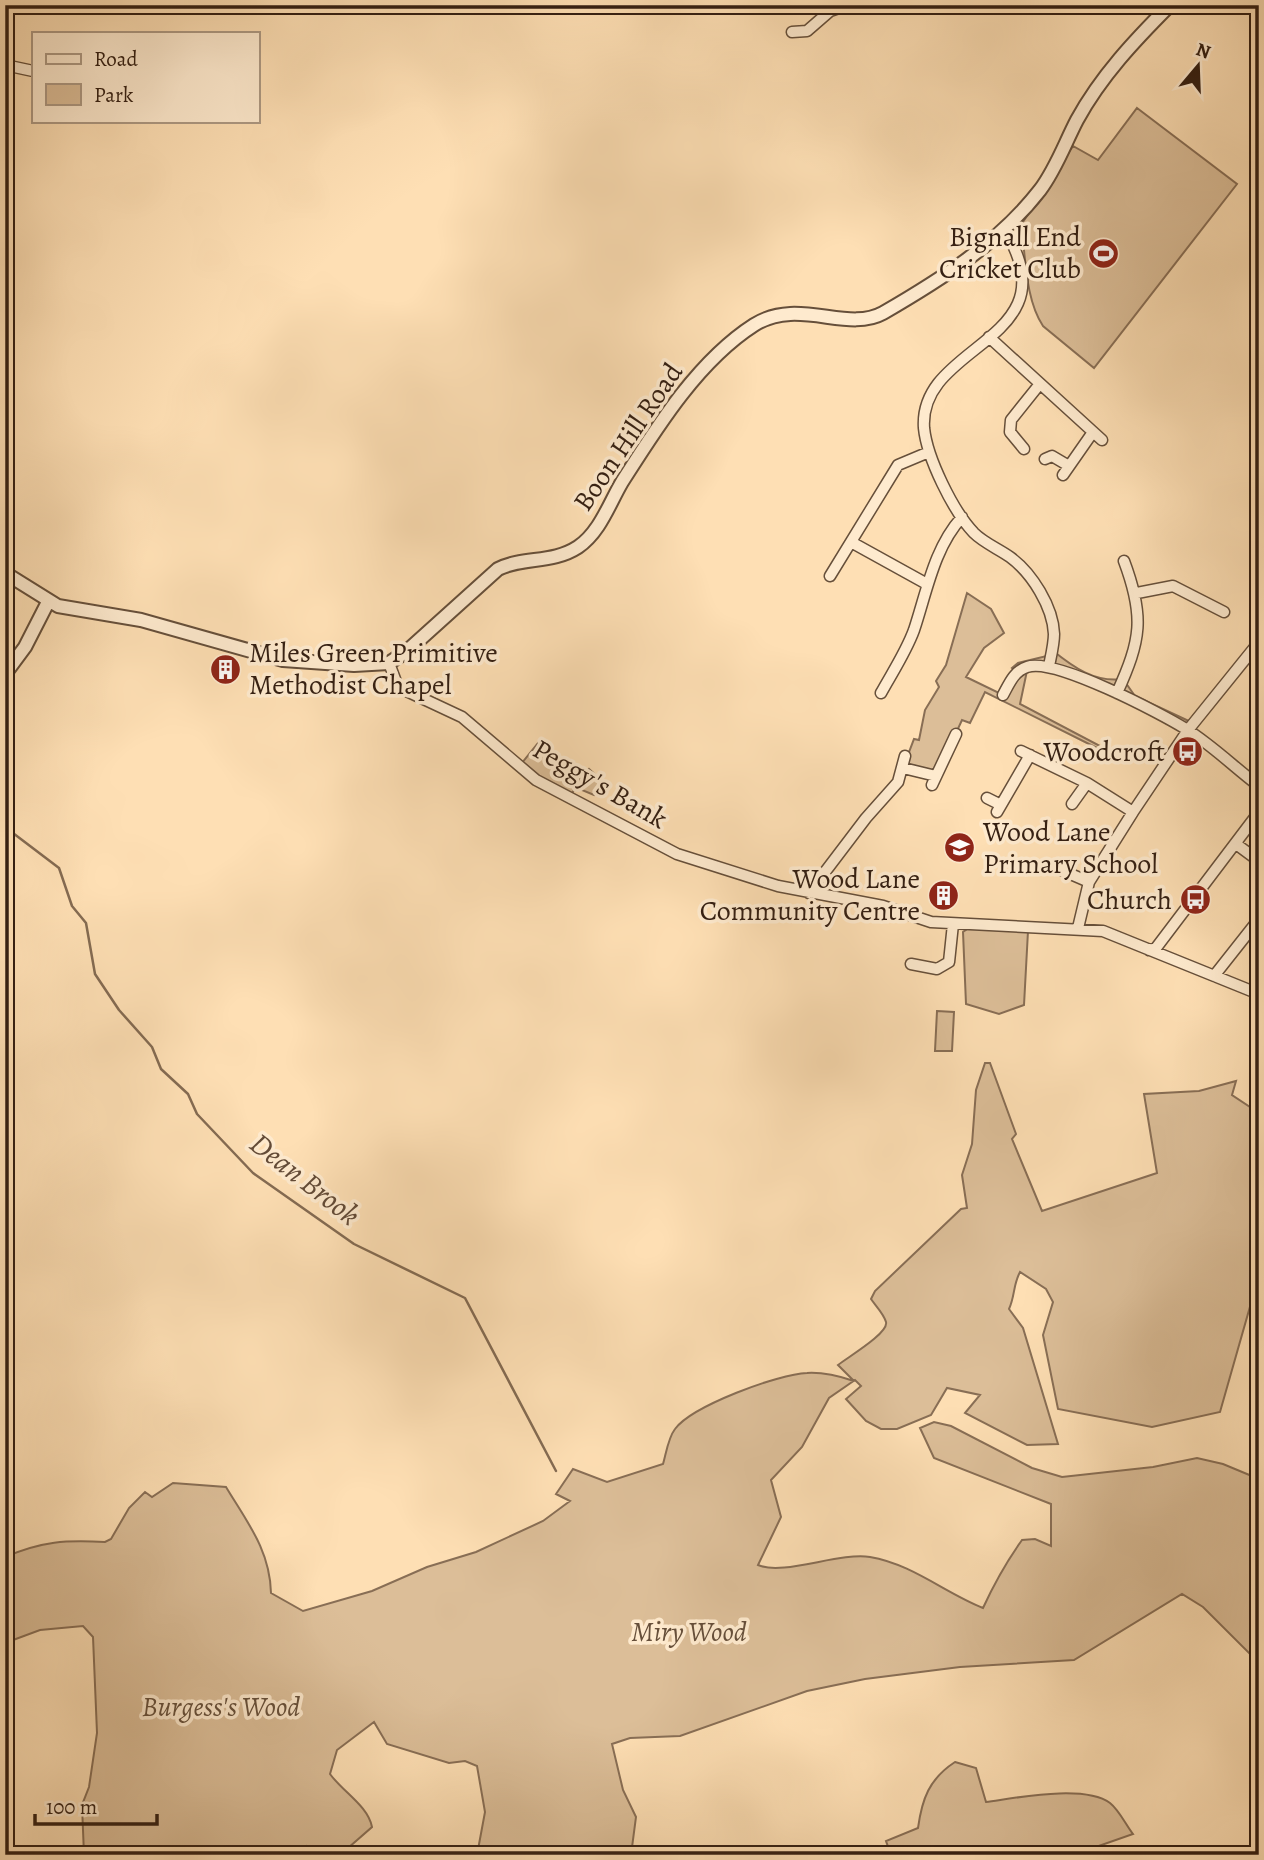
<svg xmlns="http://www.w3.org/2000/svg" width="1264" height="1860" viewBox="0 0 1264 1860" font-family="Alegreya,serif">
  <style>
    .green { fill: #dcbe98; stroke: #886e55; stroke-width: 2 }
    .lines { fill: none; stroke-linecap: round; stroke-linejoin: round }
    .stream { stroke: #846b52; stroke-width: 2.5 }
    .minor-casing { stroke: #664f3a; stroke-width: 13 }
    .tertiary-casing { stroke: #664f3a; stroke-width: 16 }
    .minor { stroke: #feeace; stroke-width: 10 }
    .tertiary { stroke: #feeace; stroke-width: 12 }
    .labels { text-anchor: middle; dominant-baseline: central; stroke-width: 7; stroke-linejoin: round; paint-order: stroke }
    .poi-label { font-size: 28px; fill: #341f12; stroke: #feeace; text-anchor: end }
    .street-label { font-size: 28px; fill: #341f12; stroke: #feeace }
    .park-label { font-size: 28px; font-style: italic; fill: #664f3a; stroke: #feeace }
    .water-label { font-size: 30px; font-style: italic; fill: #634b37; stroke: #feeace }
  </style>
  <rect width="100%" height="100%" fill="#fedfb4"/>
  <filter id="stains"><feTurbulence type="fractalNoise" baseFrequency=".00286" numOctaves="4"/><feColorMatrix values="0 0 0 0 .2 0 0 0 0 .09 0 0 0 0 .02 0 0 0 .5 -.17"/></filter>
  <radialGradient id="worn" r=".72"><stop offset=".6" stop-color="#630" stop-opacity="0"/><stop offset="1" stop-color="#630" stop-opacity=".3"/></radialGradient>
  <!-- green -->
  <path class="green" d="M1137,108L1237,184L1094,368L1043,326C1025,299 1026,257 1021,225L1073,146L1098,160Z
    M967,593L991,609L1004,633L984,648L966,677L1003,695L1017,672L1012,668L1018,663L1051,655L1052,650C1073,667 1095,683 1123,679L1135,696L1193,723L1188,730L1050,666H1028L1020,704L1100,746L1099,749L985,692L970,723L962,720L936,776L903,768L914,739L919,740L925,710L939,687L936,681L946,665Z
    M538,743L576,783L589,769L603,782L594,795L575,787L572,794L535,775L522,763Z
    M970,927L1028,931L1024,1005L999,1014L966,1004L963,932Z
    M937,1011L954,1012L952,1051H935Z
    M985,1063H990L1016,1134L1012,1139L1042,1211L1157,1173L1144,1094L1199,1091L1236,1081L1232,1095L1259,1113V1275L1220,1412L1152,1427L1058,1409L1043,1335L1053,1302L1046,1289L1020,1272C1013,1285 1015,1296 1009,1309L1023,1328L1058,1444L1027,1445L965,1413L980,1395L947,1388L931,1415L897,1429H881L866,1421L846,1399L861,1386L855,1380L829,1398L802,1447L771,1480L781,1517L758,1565C783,1576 839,1552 870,1557C912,1564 945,1593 983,1608C994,1584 1007,1561 1022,1540L1035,1539L1051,1546V1504L934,1458L920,1428L934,1422L951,1426L1032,1468L1062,1477L1153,1467L1197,1458L1223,1464L1259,1479V1652L1253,1657L1203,1607L1182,1594L1074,1660L960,1667L865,1679L807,1691L680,1736L630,1738L612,1744L623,1790L636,1817L631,1855H477L485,1812L477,1766L465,1761L449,1763L387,1744L374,1722L337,1750L330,1774C343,1792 368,1806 372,1827L340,1855H309L306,1847L302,1855H84L82,1805L89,1787L97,1733L93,1637L83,1626L40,1630L5,1643V1557C43,1541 65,1540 105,1542L111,1539L129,1508L145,1492L152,1497L173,1483L226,1487C247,1522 270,1550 271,1593L303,1611L372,1591L427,1567L476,1552L543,1521L570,1501L556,1494L573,1469L607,1482L663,1464C666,1454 668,1438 675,1429C692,1406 778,1374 807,1373C823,1372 839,1376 854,1381L838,1365C848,1357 889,1333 886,1322C884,1314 875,1305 871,1299L875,1291L961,1209L967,1208L962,1175L972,1144L976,1090Z
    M955,1762L976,1768L986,1802C1016,1798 1084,1784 1110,1803C1119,1810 1126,1825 1133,1834L1073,1855H891L886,1841L918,1828C922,1799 929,1779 955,1762Z"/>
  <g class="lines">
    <!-- stream -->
    <path class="stream" d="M5,827L59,868L72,906L86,923L95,974L119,1010L152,1047L161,1069L188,1094L197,1114L253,1173L354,1244L465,1298L556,1471"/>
    <defs>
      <path id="minor" d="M827,6L830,11L847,5
        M792,32L807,31L830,11
        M5,65L33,71
        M1004,229C1075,342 918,342 924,428C927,458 953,511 974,533C984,543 999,549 1010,557C1032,573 1053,607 1054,634C1054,644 1051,656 1049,666
        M989,337L1102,440
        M1024,449L1010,432L1011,420L1039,385
        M1045,459L1052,456L1069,466
        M1063,475L1093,432
        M851,542L927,584
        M830,576L898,465L929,452
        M1137,593L1173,586L1224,612
        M389,663L398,687L462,717L536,780L677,854L778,886L883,906L931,922L1103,931L1259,994
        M881,693C892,673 906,652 914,630C927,591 934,548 962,517
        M1117,693C1141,640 1145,617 1124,561
        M1003,695C1009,684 1014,671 1027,667C1054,657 1160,713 1186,729C1212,745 1235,768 1259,786
        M1021,751L1087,783L1133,812
        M903,768L936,776
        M932,785L956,734
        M987,798L1001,805
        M1072,804L1087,783
        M997,812L1030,755
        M1236,844L1259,861
        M1052,866L1089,882
        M809,893L866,818L898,782L905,756
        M1078,928L1089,882L1133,812L1188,730L1259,642
        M1149,950L1156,948L1259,812
        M911,964L937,969L949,962L953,924
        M1214,976L1259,919"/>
      <path id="tertiary" d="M5,573L58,606L141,620L283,660L354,665L389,663L407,651L498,569C524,556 552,564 578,547C600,532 609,504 622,482C657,427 698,361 754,325C798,297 847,333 883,313C940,280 999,243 1040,190C1056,169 1065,143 1077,120C1101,76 1135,40 1170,5
        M5,674L25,647L48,602"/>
    </defs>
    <!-- minor casing -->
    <use href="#minor" class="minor-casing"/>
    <!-- tertiary casing -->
    <use href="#tertiary" class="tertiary-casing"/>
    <!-- minor -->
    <use href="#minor" class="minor"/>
    <!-- tertiary -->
    <use href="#tertiary" class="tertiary"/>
  </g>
  <!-- icons -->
  <defs>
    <symbol id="stadium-disc" viewBox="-11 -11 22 22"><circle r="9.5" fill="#8f2418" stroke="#feeace"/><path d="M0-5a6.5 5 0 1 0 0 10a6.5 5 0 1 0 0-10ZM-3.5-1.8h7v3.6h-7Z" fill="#fff"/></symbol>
    <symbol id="building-disc" viewBox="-11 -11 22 22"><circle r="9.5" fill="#8f2418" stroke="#feeace"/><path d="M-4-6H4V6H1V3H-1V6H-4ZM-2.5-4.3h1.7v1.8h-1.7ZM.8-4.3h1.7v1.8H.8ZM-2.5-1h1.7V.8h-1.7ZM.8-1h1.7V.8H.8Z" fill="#fff"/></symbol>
    <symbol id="bus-disc" viewBox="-11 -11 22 22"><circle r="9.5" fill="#8f2418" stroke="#feeace"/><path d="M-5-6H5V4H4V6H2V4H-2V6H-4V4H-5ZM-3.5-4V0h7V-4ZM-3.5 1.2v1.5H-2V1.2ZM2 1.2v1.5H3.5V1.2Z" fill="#fff"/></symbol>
    <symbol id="school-disc" viewBox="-11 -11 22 22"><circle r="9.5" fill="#8f2418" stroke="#feeace"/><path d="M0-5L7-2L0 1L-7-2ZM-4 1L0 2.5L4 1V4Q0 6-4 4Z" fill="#fff"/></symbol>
  </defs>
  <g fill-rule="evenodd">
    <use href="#stadium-disc" x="1086" y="236" width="35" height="35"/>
    <use href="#building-disc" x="208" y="652" width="35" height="35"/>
    <use href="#bus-disc" x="1170" y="734" width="35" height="35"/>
    <use href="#school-disc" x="942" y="830" width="35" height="35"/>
    <use href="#building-disc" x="926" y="878" width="35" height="35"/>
    <use href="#bus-disc" x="1178" y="882" width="35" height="35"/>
  </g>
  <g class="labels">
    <!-- poi labels -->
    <g class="poi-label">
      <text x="1081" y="237">Bignall End<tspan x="1081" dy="32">Cricket Club</tspan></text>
      <text x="249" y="653" text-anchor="start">Miles Green Primitive<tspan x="249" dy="32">Methodist Chapel</tspan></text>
      <text x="1165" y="752">Woodcroft</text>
      <text x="983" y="832" text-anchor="start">Wood Lane<tspan x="983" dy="32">Primary School</tspan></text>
      <text x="920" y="879">Wood Lane<tspan x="920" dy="32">Community Centre</tspan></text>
      <text x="1172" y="900">Church</text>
    </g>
    <!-- street labels -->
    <g class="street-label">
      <text transform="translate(628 437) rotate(-56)">Boon Hill Road</text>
      <text transform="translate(600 784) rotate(30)">Peggy's Bank</text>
    </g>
    <!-- park labels -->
    <g class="park-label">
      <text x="689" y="1632">Miry Wood</text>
      <text x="221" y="1707">Burgess's Wood</text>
    </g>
    <!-- water labels -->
    <g class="water-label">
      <text transform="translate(305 1179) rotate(38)">Dean Brook</text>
    </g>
  </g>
  <!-- margin -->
  <rect width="1264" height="1860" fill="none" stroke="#fedfb4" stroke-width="28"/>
  <rect x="7" y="7" width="1250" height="1846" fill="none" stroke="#341f12" stroke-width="3.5"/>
  <rect x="14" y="14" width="1236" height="1832" fill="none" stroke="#341f12" stroke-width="2"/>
  <!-- legend -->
  <rect x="32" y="32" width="228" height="91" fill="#feeace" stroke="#ad9983" stroke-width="2"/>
  <rect x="46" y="54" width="35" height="10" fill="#feeace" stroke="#ad9983" stroke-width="2"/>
  <text x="94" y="66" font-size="21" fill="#341f12">Road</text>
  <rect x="46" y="84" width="35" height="21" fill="#dcbe98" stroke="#ad9983" stroke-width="2"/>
  <text x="94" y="102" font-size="21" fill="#341f12">Park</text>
  <!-- north arrow -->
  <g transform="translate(1198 66) rotate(19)" stroke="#feeace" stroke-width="5" paint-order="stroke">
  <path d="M0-5L12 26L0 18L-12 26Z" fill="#341f12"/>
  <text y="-10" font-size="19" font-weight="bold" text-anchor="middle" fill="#341f12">N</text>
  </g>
  <!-- scale -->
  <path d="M35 1814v10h122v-10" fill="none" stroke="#341f12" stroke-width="3.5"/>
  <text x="46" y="1814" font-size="21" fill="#341f12" stroke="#feeace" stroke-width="5" paint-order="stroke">100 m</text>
  <rect width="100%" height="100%" filter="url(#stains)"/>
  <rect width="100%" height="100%" fill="url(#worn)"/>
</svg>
